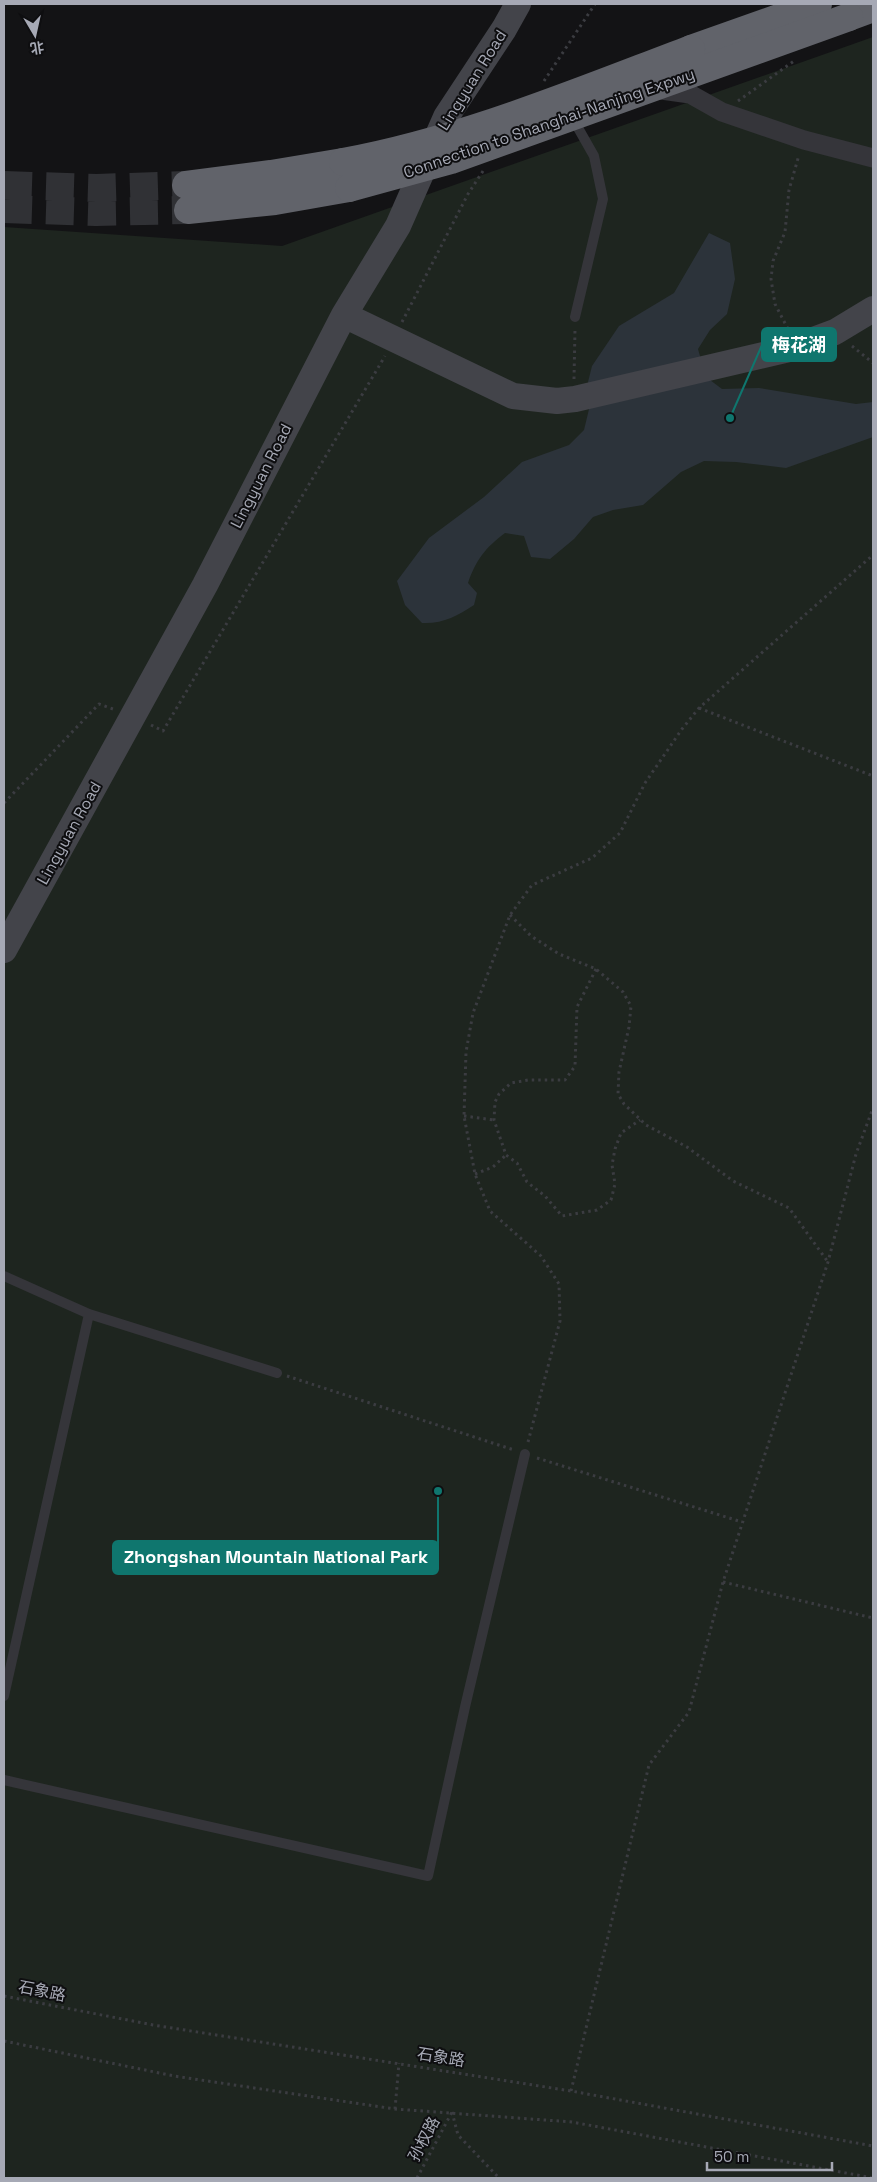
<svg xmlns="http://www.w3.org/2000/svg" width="877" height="2182" viewBox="0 0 877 2182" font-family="'Space Grotesk','Noto Sans SC',sans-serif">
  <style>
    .green { fill: #1e251f }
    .water { fill: #2c333a }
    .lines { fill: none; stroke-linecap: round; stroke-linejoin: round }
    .highway-tunnel { stroke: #303135; stroke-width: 28; stroke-dasharray: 28 14; stroke-linecap: butt }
    .path { stroke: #3b3c41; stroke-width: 3; stroke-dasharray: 2.5 4; stroke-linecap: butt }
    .lane { stroke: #35353a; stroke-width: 10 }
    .street { stroke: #35353a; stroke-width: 19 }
    .secondary { stroke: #43444a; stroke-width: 26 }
    .highway { stroke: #61636a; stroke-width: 28 }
    .highway-bridge { stroke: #61636a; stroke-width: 28 }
    .labels { text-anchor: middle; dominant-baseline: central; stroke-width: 4; stroke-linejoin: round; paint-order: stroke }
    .street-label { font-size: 16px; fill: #a6a9b5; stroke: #0e0e10 }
    .leader { fill: none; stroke: #0f766e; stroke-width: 2 }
    .callout-dot { fill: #0f766e; stroke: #0e0e10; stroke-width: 2 }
    .callout { fill: #0f766e; stroke: #0f766e; stroke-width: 2 }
    .callout-label { font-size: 18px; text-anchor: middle; font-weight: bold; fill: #fff }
  </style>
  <rect width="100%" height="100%" fill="#131315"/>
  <!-- green -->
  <path class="green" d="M873,37V2178H4V227L282,246Z"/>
  <!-- water -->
  <path class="water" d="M709,233L730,243L735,279L727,314L710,330L698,349L706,377L722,389L759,388L856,404L873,402V437L786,468L736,462L704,461L681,472L643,505L613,510L593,517L574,539L550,559L531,557L524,536L505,533C485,548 476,560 468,583L477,593L474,605C457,616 443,624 422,623L405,605L397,581L429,538L484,497L522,462L569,445L584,430L590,405L588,382L592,366L619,326L674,293Z"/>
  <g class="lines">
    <!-- highway-tunnel -->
    <path class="highway-tunnel" d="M4,185L97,188L186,185
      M4,209L96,212L188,210"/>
    <!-- path -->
    <path class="path" d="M544,81L595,4
      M738,101L794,61
      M402,322L468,194L483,171
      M788,329L775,304L771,279L773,261L785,232L789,190L799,155
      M852,346L873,363
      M574,379L575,330
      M699,708L873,776
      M151,725L163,731L385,356
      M4,803L99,704L113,709
      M510,915L531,936L559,954L596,969L623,992L631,1006L629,1027L619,1072L618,1094L624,1104L646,1125L687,1147L733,1181L789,1208L828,1262
      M596,969L577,1007L575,1066L565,1080H528L511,1083L499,1094L495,1102L494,1120L506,1155L517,1163L527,1182L545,1196L562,1216L597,1210L611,1200L615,1184L612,1165L615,1149L621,1133L640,1120
      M464,1116L494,1120
      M475,1174L493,1167L506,1155
      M287,1376L514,1450
      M528,1442L560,1321L559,1284L541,1256L490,1211L475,1174L464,1116L466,1052L473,1013L510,915L532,885L592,858L620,833L645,783L682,729L699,708L873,555
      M537,1458L742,1522
      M723,1582L873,1618
      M4,1996L153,2025L571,2091L873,2146
      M4,2041L174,2076L395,2109L572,2122L873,2178
      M571,2091L649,1765L689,1712L723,1582L828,1262L856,1154L873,1108
      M395,2109L399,2063
      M452,2112L458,2135L499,2178
      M417,2178L452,2112"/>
    <!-- lane -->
    <path class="lane" d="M573,119L594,156L603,199L575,317
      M4,1276L89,1314L277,1373
      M4,1696L89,1314
      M4,1780L428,1876L465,1707L525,1454"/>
    <!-- street -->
    <path class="street" d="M654,89L690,94L722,112L804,140L873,158"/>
    <!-- secondary -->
    <path class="secondary" d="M344,315L513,396L557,401L575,399L789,349L835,332L873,309
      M4,950L205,585L344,315L398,226L446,117L504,29L518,4"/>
    <!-- highway -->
    <path class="highway" d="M849,17L873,8
      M691,49L818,4
      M186,185L271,174L343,162
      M188,210L275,201L349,188"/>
    <!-- highway-bridge -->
    <path class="highway-bridge" d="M343,162C463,140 577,92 691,49
      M349,188L451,160L849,17"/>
  </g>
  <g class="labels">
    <!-- street labels -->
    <g class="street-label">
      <text transform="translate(472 80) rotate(-58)">Lingyuan Road</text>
      <text transform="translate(549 123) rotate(-19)">Connection to Shanghai-Nanjing Expwy</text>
      <text transform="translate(261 476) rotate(-63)">Lingyuan Road</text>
      <text transform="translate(69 833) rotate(-61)">Lingyuan Road</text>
      <text transform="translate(42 1991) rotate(11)">石象路</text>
      <text transform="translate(441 2057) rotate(9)">石象路</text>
      <text transform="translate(424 2139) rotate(-62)">孙权路</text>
    </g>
  </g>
  <!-- callouts -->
  <path class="leader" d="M730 418L762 345M438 1491L438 1557"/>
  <g class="callout-dot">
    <circle cx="730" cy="418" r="5"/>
    <circle cx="438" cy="1491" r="5"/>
  </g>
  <g class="callout">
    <rect x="762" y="328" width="74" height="33" rx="5"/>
    <rect x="113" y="1541" width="325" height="33" rx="5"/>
  </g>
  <g class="callout-label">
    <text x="799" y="351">梅花湖</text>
    <text x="276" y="1563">Zhongshan Mountain National Park</text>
  </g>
  <!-- border -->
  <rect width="877" height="2182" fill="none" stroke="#a6a9b5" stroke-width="10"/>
  <!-- north arrow -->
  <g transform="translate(35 35) rotate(171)" stroke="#0e0e10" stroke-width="4" paint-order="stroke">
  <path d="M0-4L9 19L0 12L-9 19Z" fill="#a6a9b5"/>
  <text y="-8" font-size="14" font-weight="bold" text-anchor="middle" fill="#a6a9b5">北</text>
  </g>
  <!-- scale -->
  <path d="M707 2162v8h125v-8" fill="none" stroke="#a6a9b5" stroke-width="2.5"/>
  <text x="714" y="2162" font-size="15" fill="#a6a9b5" stroke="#0e0e10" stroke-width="4" paint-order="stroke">50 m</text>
</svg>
